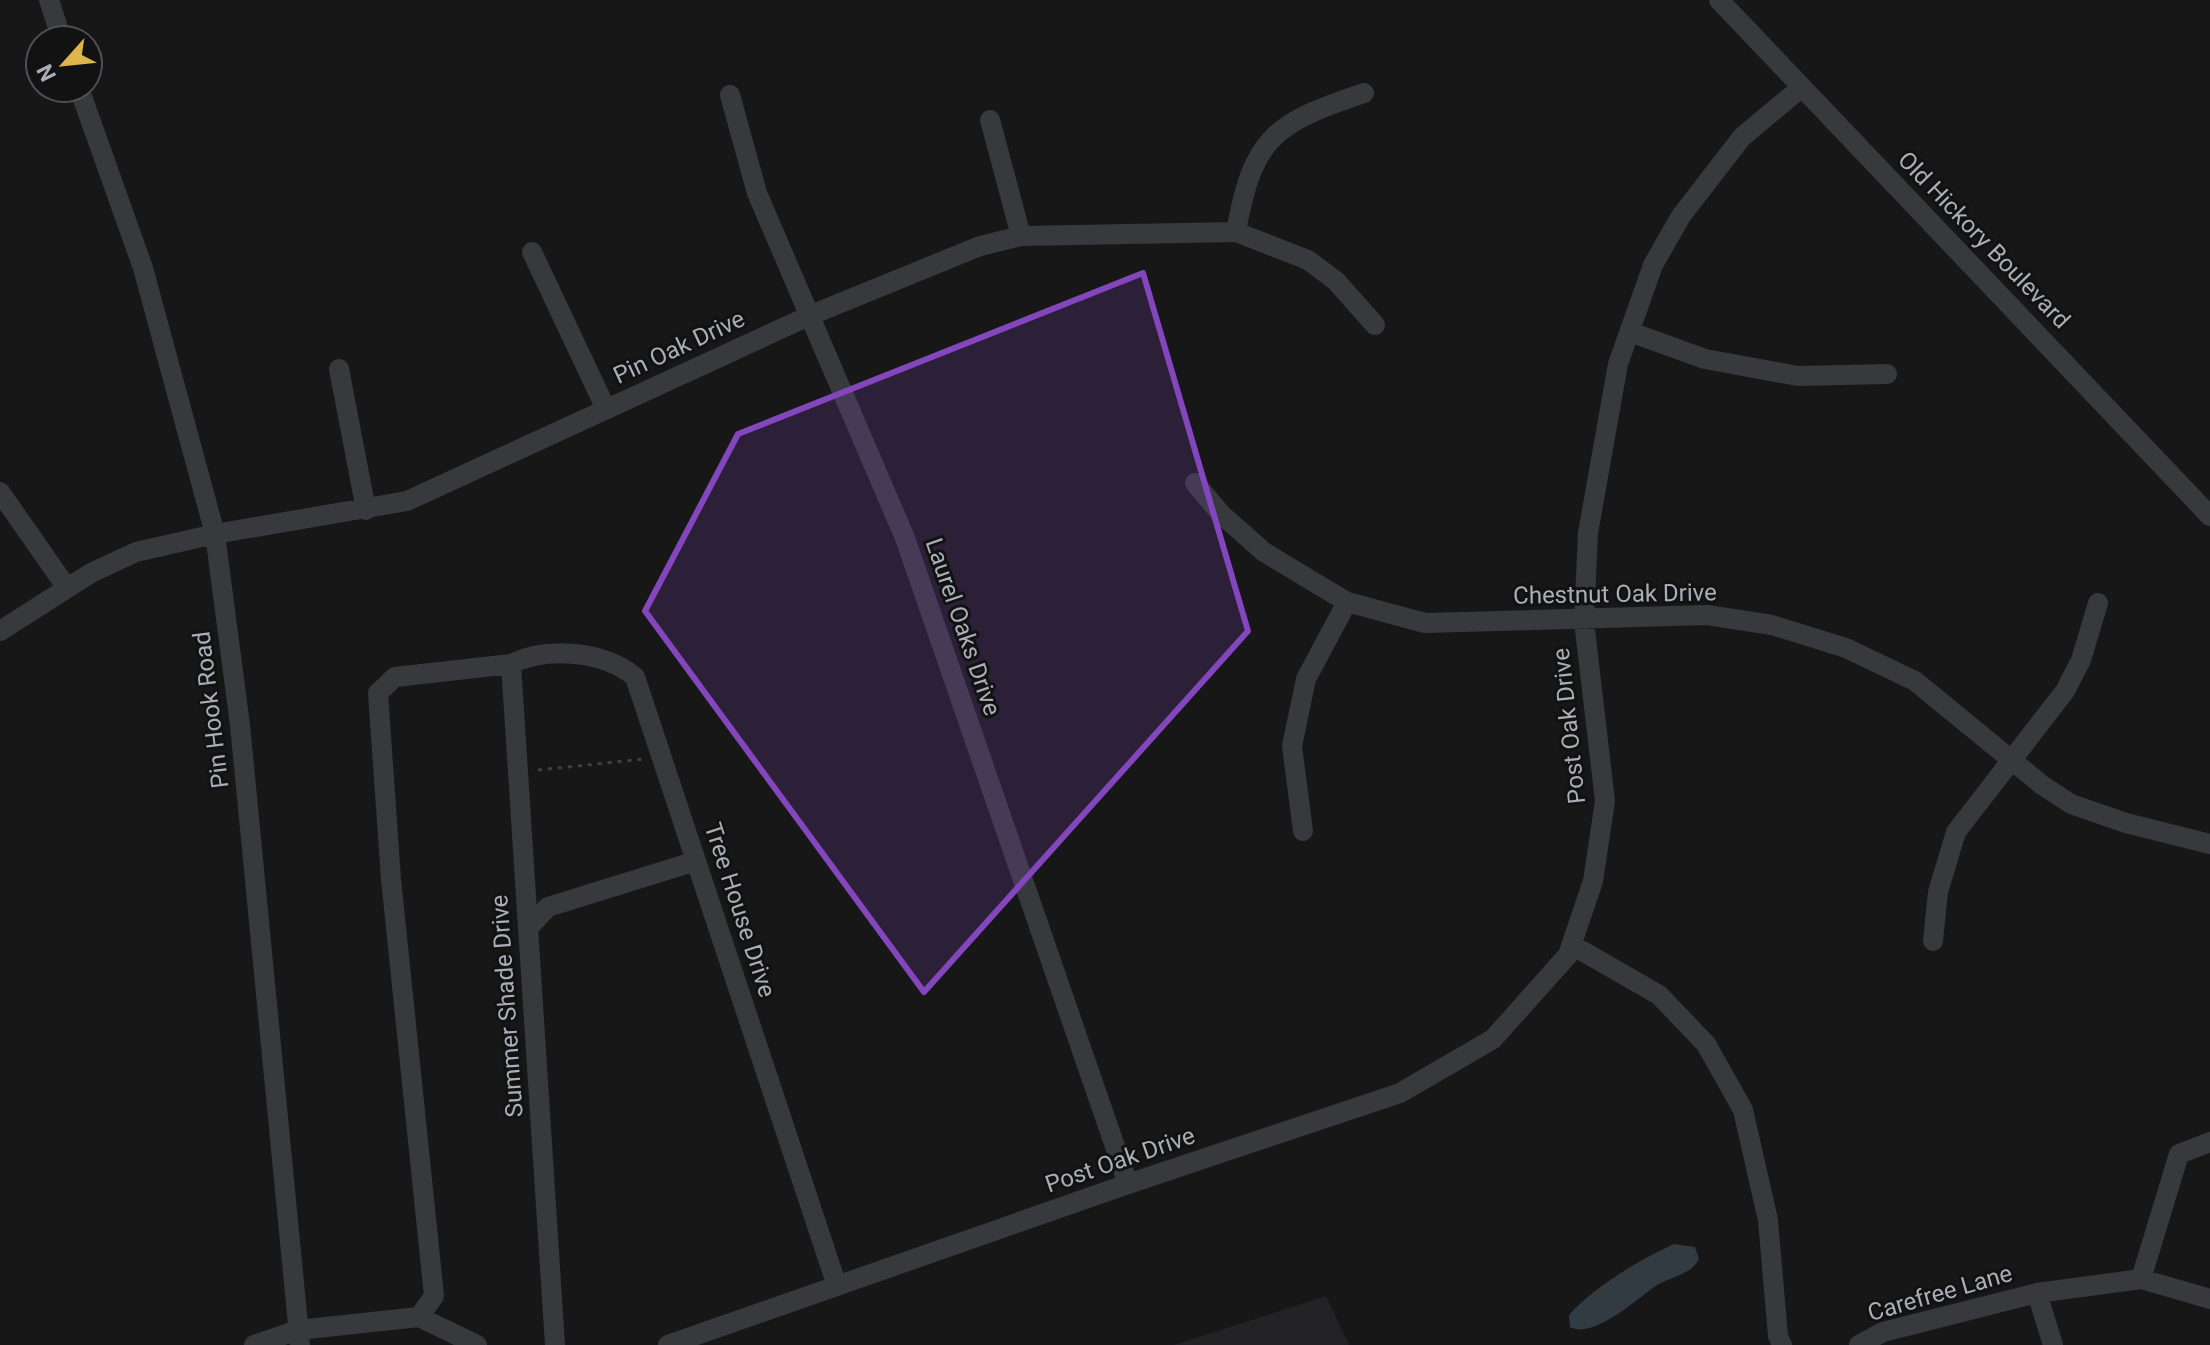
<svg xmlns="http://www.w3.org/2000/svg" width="2210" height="1345" viewBox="0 0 2210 1345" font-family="Roboto,sans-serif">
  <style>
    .built { fill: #232325 }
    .water { fill: #333b42 }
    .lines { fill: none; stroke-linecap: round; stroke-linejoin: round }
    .path { stroke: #3e4044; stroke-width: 3; stroke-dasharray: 4 6; stroke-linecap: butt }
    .minor { stroke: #38393d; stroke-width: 20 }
    .marked { fill: #8446bd; fill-opacity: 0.2; stroke: #8446bd; stroke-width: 6; stroke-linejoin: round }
    .labels { text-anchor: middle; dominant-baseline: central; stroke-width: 6; stroke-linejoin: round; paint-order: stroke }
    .street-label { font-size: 24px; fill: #aaaeb7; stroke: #121213 }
  </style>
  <rect width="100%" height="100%" fill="#171718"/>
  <!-- built -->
  <path class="built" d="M1326,1296L1349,1345H1174Z"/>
  <!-- water -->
  <path class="water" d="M1674,1244L1695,1247L1699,1259C1692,1274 1671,1277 1657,1285C1638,1298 1593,1340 1570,1327L1569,1315C1592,1288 1641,1259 1674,1244Z"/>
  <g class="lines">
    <!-- path -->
    <path class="path" d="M538,770L644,759"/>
    <!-- minor -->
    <path class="minor" d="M49,0L62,40
      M1719,0L2210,516
      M79,88L143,268L215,534L240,725L300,1345
      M730,95L757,193L905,538L1128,1184
      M990,120L1021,236
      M1236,232C1253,136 1275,123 1364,93
      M532,252L606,409
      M1630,332L1705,359L1798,376L1887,374
      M339,369L366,510
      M1195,483L1221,514L1264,552L1347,602L1425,623L1707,615L1772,625L1846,648L1915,681L2042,785L2071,804L2126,823L2210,844
      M0,492L67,588
      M0,631L91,573L136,552L215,534L407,501L811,315L980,246L1021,236L1236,232L1308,260L1336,281L1375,325
      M511,664L555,1345
      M1303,831L1292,746L1306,679L1347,602
      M528,928L548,907L696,861
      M1933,941L1938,892L1956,832L2065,691L2081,660L2098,603
      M1572,945L1659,995L1706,1044L1743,1110L1768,1220L1778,1336L1782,1345
      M2141,1279L2179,1154L2210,1142
      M2037,1293L2141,1279L2210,1299
      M419,1317L434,1296L391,879L378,693L395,677L511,664C547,646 604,651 635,677L837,1286
      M254,1345L298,1330L419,1317L477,1345
      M668,1345L1128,1184L1400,1093L1493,1039L1568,955L1593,881L1605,801L1584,621L1588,533L1618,364L1653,265L1681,216L1742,137L1802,87
      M1859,1345L1883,1332L2037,1293L2053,1345"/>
  </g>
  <!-- marked area -->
  <path class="marked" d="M1143,273L1248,631L924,992L645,611L738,434Z"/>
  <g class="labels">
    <!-- street labels -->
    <g class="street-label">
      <text transform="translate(1984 240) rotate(46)">Old Hickory Boulevard</text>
      <text transform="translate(679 347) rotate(-25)">Pin Oak Drive</text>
      <text transform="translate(1615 594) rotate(-1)">Chestnut Oak Drive</text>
      <text transform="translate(963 627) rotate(71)">Laurel Oaks Drive</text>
      <text transform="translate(211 710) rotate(-97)">Pin Hook Road</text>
      <text transform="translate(1569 726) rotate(-96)">Post Oak Drive</text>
      <text transform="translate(740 910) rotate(72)">Tree House Drive</text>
      <text transform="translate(507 1006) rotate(-94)">Summer Shade Drive</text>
      <text transform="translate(1120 1160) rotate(-19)">Post Oak Drive</text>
      <text transform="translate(1940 1293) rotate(-16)">Carefree Lane</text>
    </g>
  </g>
  <!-- north arrow -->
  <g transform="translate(64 64) rotate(243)"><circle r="38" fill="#121213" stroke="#4f5055" stroke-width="2"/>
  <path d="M0-6L14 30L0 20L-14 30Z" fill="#ddb54a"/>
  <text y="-12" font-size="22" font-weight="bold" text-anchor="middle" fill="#aaaeb7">N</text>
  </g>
</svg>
